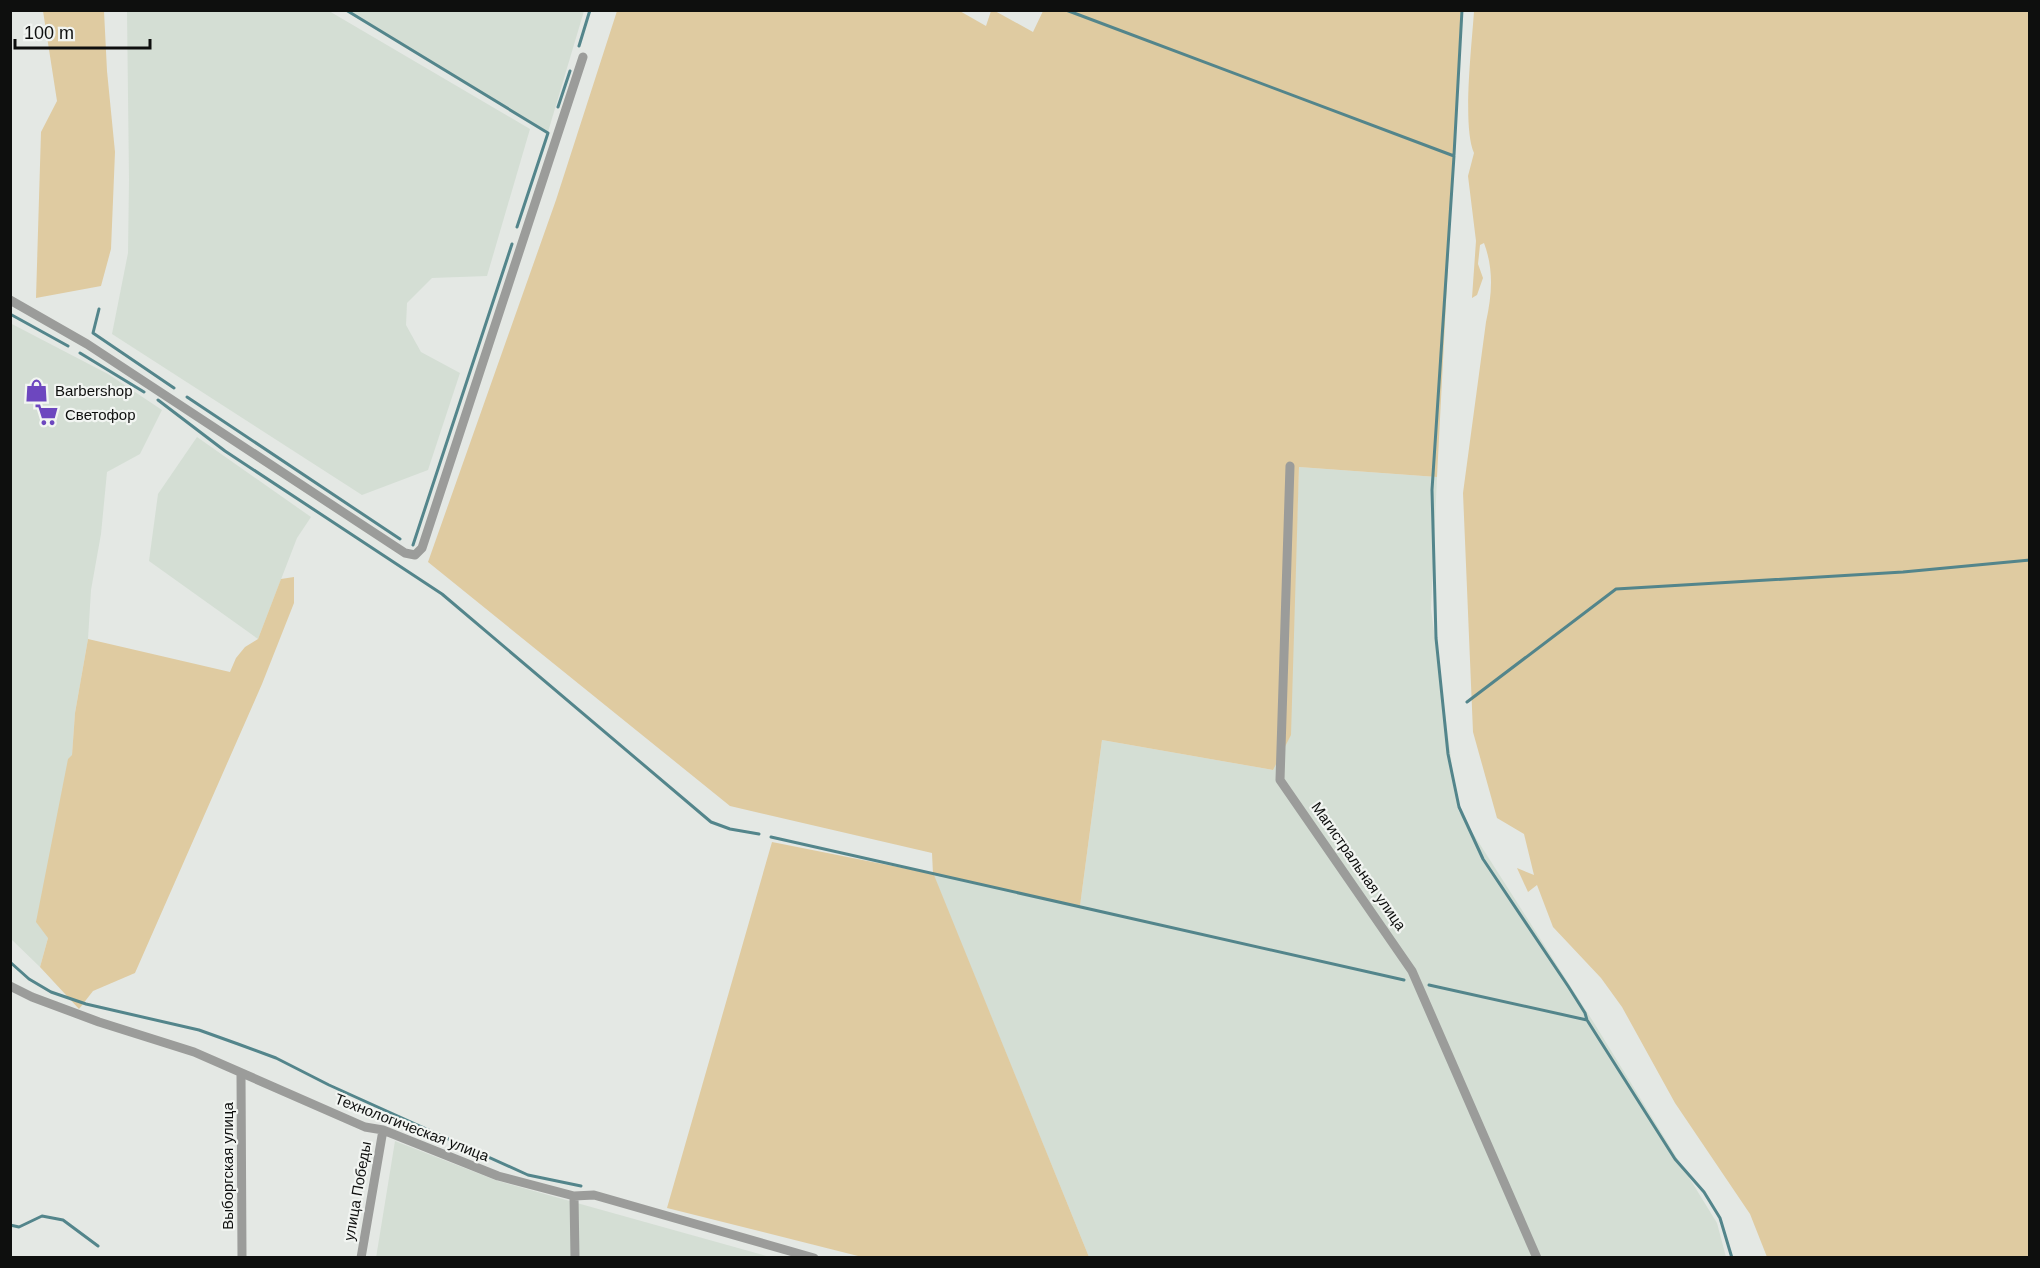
<svg xmlns="http://www.w3.org/2000/svg" width="2040" height="1268" viewBox="0 0 2040 1268" font-family="Helvetica,sans-serif">
  <style>
    .built { fill: #d4ded4 }
    .green { fill: #dfcba1 }
    .lines { fill: none; stroke-linecap: round; stroke-linejoin: round }
    .stream { stroke: #53858b; stroke-width: 3 }
    .minor { stroke: #9b9c9a; stroke-width: 9 }
    .labels { text-anchor: middle; dominant-baseline: central; stroke-width: 4.5; stroke-linejoin: round; paint-order: stroke }
    .poi-label { font-size: 15px; fill: #0e0f0e; stroke: #f2f5f2; text-anchor: start }
    .street-label { font-size: 15px; fill: #0e0f0e; stroke: #f2f5f2 }
  </style>
  <rect width="100%" height="100%" fill="#e4e8e4"/>
  <!-- built -->
  <path class="built" d="M127,11H329L530,129L487,276L432,278L407,303L406,325L421,352L460,373L428,470L362,495L112,334L128,253L129,180Z
    M345,11H584L548,132Z
    M10,323L108,374L162,410L140,454L107,472L101,534L91,590L88,639L75,713L72,755L48,938L40,967L10,938Z
    M197,437L311,517L297,538L258,639L149,561L158,494Z
    M1299,467L1437,477L1431,609L1458,810L1594,1023L1717,1223L1726,1257H1089L933,874L1080,906L1102,740L1273,770L1294,599Z
    M395,1141L498,1181L770,1257L376,1258Z"/>
  <!-- green -->
  <path class="green" d="M958,10L986,26L991,11H995L1033,32L1043,11H1461L1437,477L1299,467L1291,735L1273,770L1102,740L1080,906L934,875L1089,1257H862L667,1208L772,842L933,874L932,853L730,806L428,562L556,200L617,11Z
    M43,11H104L107,71L115,152L111,249L101,286L36,298L41,132L57,101Z
    M1474,11H2029V1257H1767L1750,1214L1675,1103L1622,1007L1601,978L1553,927L1537,885L1528,892L1517,868L1534,875L1524,834L1497,818L1473,732L1463,493L1486,322C1492,294 1494,270 1484,243L1480,245L1478,264L1483,278L1477,295L1472,298L1476,241L1468,176L1474,153C1462,126 1472,44 1474,11Z
    M294,577V603L262,684L135,973L93,991L79,1009L40,967L48,938L36,922L68,759L72,755L75,713L88,639L230,672L236,658L245,647L258,639L281,579Z"/>
  <g class="lines">
    <!-- stream -->
    <path class="stream" d="M346,10L548,133L517,227
      M1066,10L1454,156L1432,490L1436,638L1448,754L1459,807L1483,859L1568,986L1585,1013L1587,1020L1675,1159L1704,1192L1720,1218L1732,1258
      M579,46L590,10
      M558,107L570,71
      M1454,155L1462,10
      M99,309L93,333L174,388
      M10,314L68,346
      M80,353L144,392
      M187,397L400,539
      M158,400L225,451L442,594L711,822L730,829L759,834
      M413,545L512,244
      M1467,702L1616,589L1903,572L2030,560
      M771,837L1404,980
      M10,962L29,979L51,992L86,1004L199,1030L238,1044L276,1058L329,1085L528,1175L581,1186
      M1429,985L1587,1020
      M10,1225L19,1227L42,1216L63,1220L98,1246"/>
    <!-- minor -->
    <path class="minor" d="M10,300L87,344L405,553L415,555L422,548L583,57
      M1290,466L1280,780L1412,971L1537,1258
      M10,986L32,997L99,1022L194,1052L365,1127L383,1130L498,1176L574,1196L594,1195L814,1258
      M241,1074L242,1258
      M574,1196L575,1258
      M361,1258L383,1130"/>
  </g>
  <!-- icons -->
  <defs>
    <symbol id="shop-bare" viewBox="-9 -9 18 18"><path d="M-5-2.5h2.3a2.7 3.5 0 0 1 5.4 0H5L5.5 6h-11ZM-1.5-2.5h3a1.5 2.3 0 0 0-3 0Z" fill="#6d47bf" stroke="#f2f5f2" stroke-width="2.5" paint-order="stroke"/></symbol>
    <symbol id="supermarket-bare" viewBox="-9 -9 18 18"><path d="M-6-5.5h2.5l.6 2H6L4.5 2H-2.5L-4.4-4H-6ZM-1.5 3.2a1.3 1.3 0 1 0 .1 0ZM3 3.2a1.3 1.3 0 1 0 .1 0Z" fill="#6d47bf" stroke="#f2f5f2" stroke-width="2.5" paint-order="stroke"/></symbol>
  </defs>
  <g fill-rule="evenodd">
    <use href="#shop-bare" x="20" y="374" width="33" height="33"/>
    <use href="#supermarket-bare" x="30" y="398" width="33" height="33"/>
  </g>
  <g class="labels">
    <!-- poi labels -->
    <g class="poi-label">
      <text x="55" y="390">Barbershop</text>
      <text x="65" y="414">Светофор</text>
    </g>
    <!-- street labels -->
    <g class="street-label">
      <text transform="translate(1359 866) rotate(55)">Магистральная улица</text>
      <text transform="translate(412 1127) rotate(21)">Технологическая улица</text>
      <text transform="translate(227 1166) rotate(-90)">Выборгская улица</text>
      <text transform="translate(357 1191) rotate(-80)">улица Победы</text>
    </g>
  </g>
  <!-- border -->
  <rect width="2040" height="1268" fill="none" stroke="#0e0f0e" stroke-width="24"/>
  <!-- scale -->
  <path d="M15 39v9h135v-9" fill="none" stroke="#0e0f0e" stroke-width="3"/>
  <text x="24" y="39" font-size="18" fill="#0e0f0e" stroke="#f2f5f2" stroke-width="4.5" paint-order="stroke">100 m</text>
</svg>
